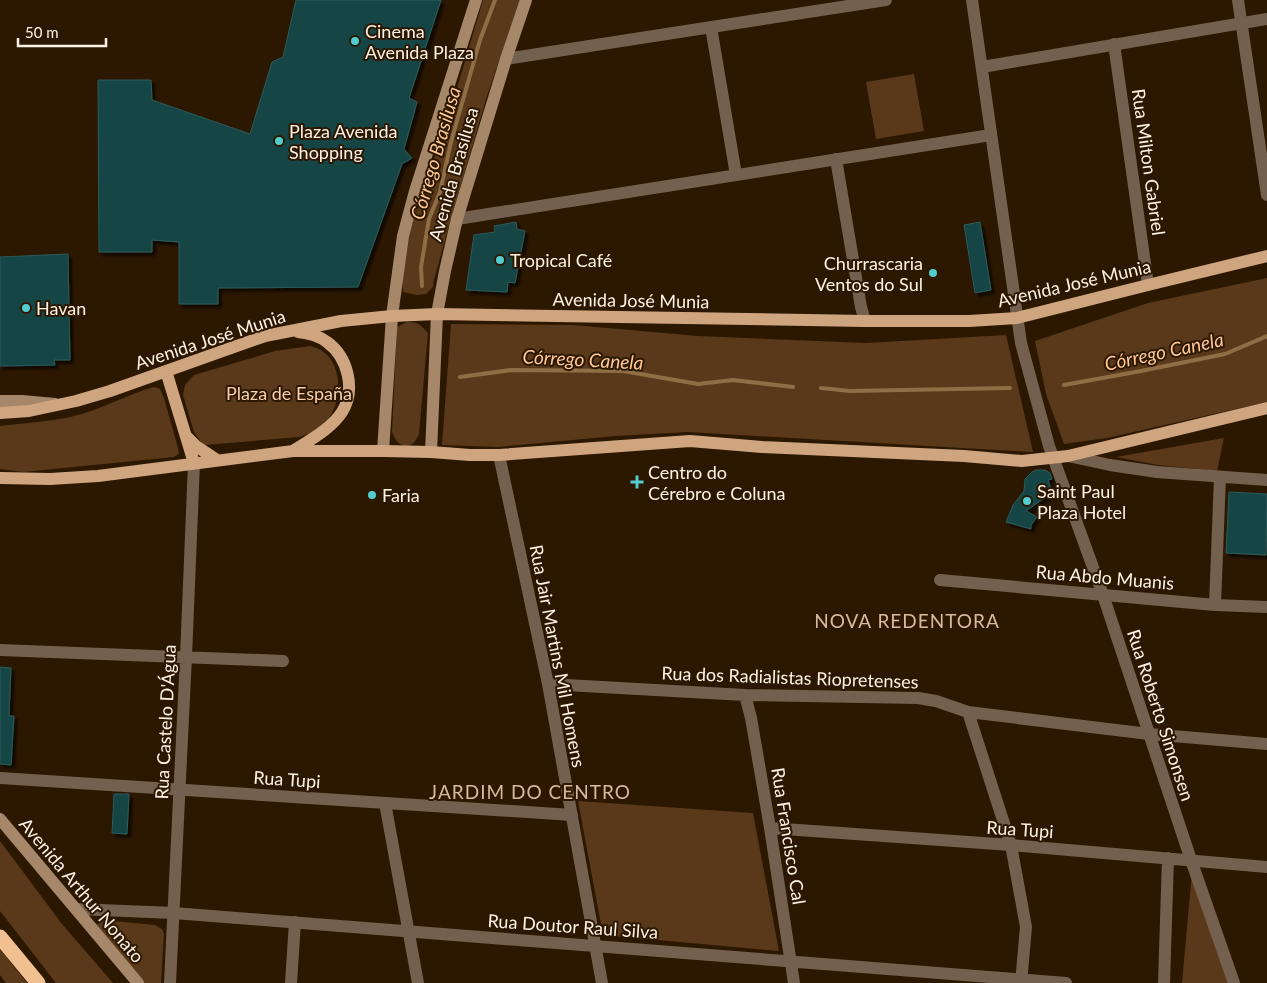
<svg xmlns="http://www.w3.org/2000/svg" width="1267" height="983" viewBox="0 0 1267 983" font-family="Lato,sans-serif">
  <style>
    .green { fill: #593919 }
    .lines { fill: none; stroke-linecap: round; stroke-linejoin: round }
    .stream { stroke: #8f6e46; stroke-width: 4 }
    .building { fill: #154445; stroke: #2d5b5b; filter: url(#shadow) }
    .minor { stroke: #74604e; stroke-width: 12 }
    .tertiary { stroke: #74604e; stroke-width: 12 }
    .secondary { stroke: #a68769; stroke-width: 12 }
    .primary { stroke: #cea57e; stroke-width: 12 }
    .motorway { stroke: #f1c091; stroke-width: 15 }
    .poi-dot { fill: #52cdcf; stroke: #2c1701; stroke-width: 2 }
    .labels { text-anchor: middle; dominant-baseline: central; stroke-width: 4; stroke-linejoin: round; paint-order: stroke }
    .poi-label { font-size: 18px; fill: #fef2e6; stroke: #2c1701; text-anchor: start }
    .street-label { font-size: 18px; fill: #fef2e6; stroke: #2c1701 }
    .park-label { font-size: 18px; fill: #f9d0aa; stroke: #2c1701 }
    .water-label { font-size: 19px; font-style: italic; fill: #ffc895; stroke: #2c1701 }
    .neighbourhood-label { font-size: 19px; letter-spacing: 1px; fill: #d7b99e; stroke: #2c1701 }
  </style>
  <defs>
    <filter id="shadow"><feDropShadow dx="3.5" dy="3.5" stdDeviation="1" flood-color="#0009"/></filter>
  </defs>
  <rect width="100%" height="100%" fill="#2c1701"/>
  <!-- green -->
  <path class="green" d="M483,0H520L487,96L448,229L434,280L433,287L426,294L417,295L403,292L402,277L407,240L455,95Z
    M914,74L924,131L876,139L866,82Z
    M1267,278V402L1107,438L1064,444L1046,394L1035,341L1148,303Z
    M407,322C418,322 421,325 428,333L419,434C412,452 398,449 392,432L397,327Z
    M451,324L573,325L698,336L866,343L1006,335L1033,452L688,432L616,436L498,447L442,445Z
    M310,346C313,347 318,348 321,350C346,366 342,410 321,427C315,432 307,435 299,437L205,445L201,442L194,432L183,395L185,385L194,375L275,351Z
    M154,387L160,389L164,398L178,448L179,454L174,457L23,472L0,469V426C23,423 47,422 70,417C99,411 125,395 154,387Z
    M1224,438L1217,471L1158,465L1116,457Z
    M578,801L753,813L779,951L603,935Z
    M0,841L62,924L113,983H56L0,911Z
    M1192,872L1229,983H1182Z
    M103,920L155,925L162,929L164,934L161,983H142L97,930V924Z
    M0,949L27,983H6L0,975Z"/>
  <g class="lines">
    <!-- stream -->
    <path class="stream" d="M422,286L421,267L429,219L440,192L451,142L480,40L495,0
      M460,377L511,370L623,371L698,384L733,380L793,387
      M1064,385L1141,371L1225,354L1267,336
      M821,388L850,391L1010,388"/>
  </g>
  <!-- building -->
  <path class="building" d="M296,0H441L409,98L417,102L404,149L412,158L402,164L358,287L218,288V304H179V242L152,240V252H99L98,80H151L152,100L250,134L272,62L283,57Z
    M516,222L517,229L525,231L515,283L508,282L507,292L466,290L474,235L495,232L494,226Z
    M980,222L991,290L975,293L964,225Z
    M68,254L70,360H54L55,365L0,366V257Z
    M1036,470H1045L1050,473L1052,479L1048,480L1053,495L1043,499L1026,511L1037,517L1031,525V529L1006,522L1013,505L1024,491L1025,479L1032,472Z
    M1229,492L1267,494L1266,555L1226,553Z
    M0,667L11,668L9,716H14L11,765L0,764Z
    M114,794H129L127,834L112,833Z"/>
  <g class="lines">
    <!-- minor -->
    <path class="minor" d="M1238,0L1267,195
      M711,27L736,175
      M1114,44L1148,285
      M506,59L886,0
      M836,159L861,307L865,321
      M457,219L991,135
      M499,455L548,684L602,983
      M1068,456L1110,465L1157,472L1267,480
      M940,580L1215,605L1267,607
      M1215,605L1220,477
      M0,650L283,661
      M548,684L745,695L918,698L936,701L968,712L1149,734L1267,744
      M745,695L751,718L770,828L794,983
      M968,712L1011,845L1026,927L1021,983
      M0,778L572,815
      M385,803L418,983
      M770,828L1011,845L1267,867
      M76,909L174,913L1066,983
      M170,983L186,657L194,463
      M291,983L295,922
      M1164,983L1168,858"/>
    <!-- tertiary -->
    <path class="tertiary" d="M972,0L1021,343L1049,446L1103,595L1191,860L1234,983
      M982,67L1267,19"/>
    <!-- secondary -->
    <path class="secondary" d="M0,401H22L55,404
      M383,451L392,316L403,236L415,191L476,0
      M431,452L437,314L445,271L457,219L506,59L526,0
      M0,819L138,983"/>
    <!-- primary -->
    <path class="primary" d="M166,371L194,463
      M0,413L29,411L76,401L110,391L265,336L341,321L392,316L437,314L865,321H969L1017,318L1148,285L1267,256
      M186,436L196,446L217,460
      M293,451C310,440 331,429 342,412C356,390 348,357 327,342C318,335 308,333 298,332
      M0,478L50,479L98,476L293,451H383L431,452L470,455H499L690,441L762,447L964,456L1022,461L1068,456L1267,408"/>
    <!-- motorway -->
    <path class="motorway" d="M0,937L38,983"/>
  </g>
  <!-- markers -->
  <g class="poi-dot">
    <circle cx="355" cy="41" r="5"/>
    <circle cx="279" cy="141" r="5"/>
    <circle cx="500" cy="260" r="5"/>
    <circle cx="933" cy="273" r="5"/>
    <circle cx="26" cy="308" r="5"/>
    <path d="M634.5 474.5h5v5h5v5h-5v5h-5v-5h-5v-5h5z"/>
    <circle cx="372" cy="495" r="5"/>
    <circle cx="1027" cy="501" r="5"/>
  </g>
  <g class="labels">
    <!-- poi labels -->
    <g class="poi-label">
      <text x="365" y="31">Cinema<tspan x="365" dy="21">Avenida Plaza</tspan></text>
      <text x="289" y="131">Plaza Avenida<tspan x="289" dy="21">Shopping</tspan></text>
      <text x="510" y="260">Tropical Café</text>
      <text x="923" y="263" text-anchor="end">Churrascaria<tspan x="923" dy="21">Ventos do Sul</tspan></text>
      <text x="36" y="308">Havan</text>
      <text x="648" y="472">Centro do<tspan x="648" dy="21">Cérebro e Coluna</tspan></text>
      <text x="1037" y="491">Saint Paul<tspan x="1037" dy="21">Plaza Hotel</tspan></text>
      <text x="382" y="495">Faria</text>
    </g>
    <!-- street labels -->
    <g class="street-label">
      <text transform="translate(1149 162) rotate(82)">Rua Milton Gabriel</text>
      <text transform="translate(453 174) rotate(-74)">Avenida Brasilusa</text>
      <text transform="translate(1074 283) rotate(-13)">Avenida José Munia</text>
      <text transform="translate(631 300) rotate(1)">Avenida José Munia</text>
      <text transform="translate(210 339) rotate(-18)">Avenida José Munia</text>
      <text transform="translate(1105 577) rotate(5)">Rua Abdo Muanis</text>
      <text transform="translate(558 656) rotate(79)">Rua Jair Martins Mil Homens</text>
      <text transform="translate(790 677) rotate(2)">Rua dos Radialistas Riopretenses</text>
      <text transform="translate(1161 715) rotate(72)">Rua Roberto Simonsen</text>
      <text transform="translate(165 722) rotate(-87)">Rua Castelo D'Água</text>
      <text transform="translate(287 779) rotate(4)">Rua Tupi</text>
      <text transform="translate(1020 829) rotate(4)">Rua Tupi</text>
      <text transform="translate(789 836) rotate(81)">Rua Francisco Cal</text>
      <text transform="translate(82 890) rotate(50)">Avenida Arthur Nonato</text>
      <text transform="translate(573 926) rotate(4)">Rua Doutor Raul Silva</text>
    </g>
    <!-- park labels -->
    <g class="park-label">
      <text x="289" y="393">Plaza de España</text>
    </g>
    <!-- water labels -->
    <g class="water-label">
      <text transform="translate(435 153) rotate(-74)">Córrego Brasilusa</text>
      <text transform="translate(1164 351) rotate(-12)">Córrego Canela</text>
      <text transform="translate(583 359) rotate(3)">Córrego Canela</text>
    </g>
    <!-- neighbourhood labels -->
    <g class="neighbourhood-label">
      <text x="907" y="620">NOVA REDENTORA</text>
      <text x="530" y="791">JARDIM DO CENTRO</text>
    </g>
  </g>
  <!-- scale -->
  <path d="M18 38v8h88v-8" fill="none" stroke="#fef2e6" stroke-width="2.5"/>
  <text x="25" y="38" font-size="15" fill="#fef2e6" stroke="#2c1701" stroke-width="4" paint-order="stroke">50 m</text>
</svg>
